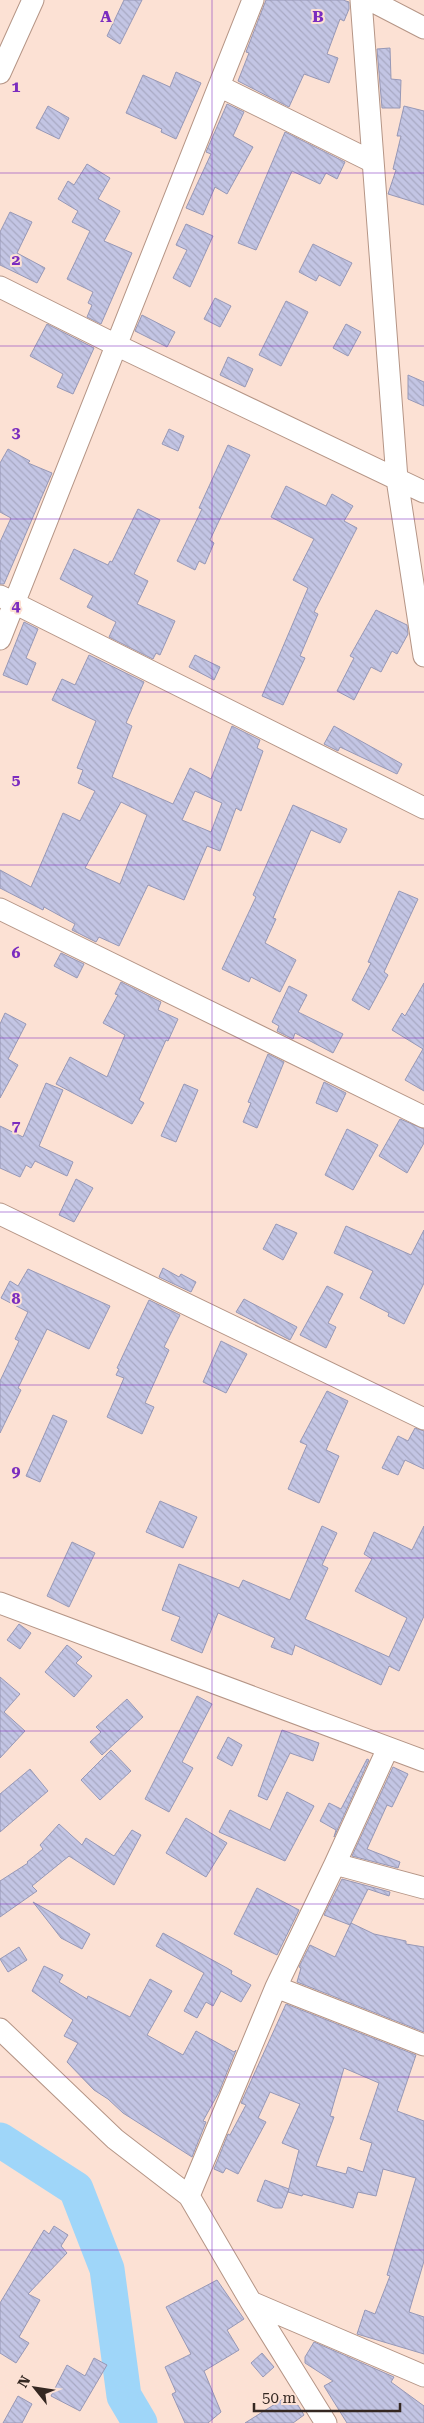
<svg xmlns="http://www.w3.org/2000/svg" width="424" height="2423" viewBox="0 0 424 2423" font-family="'Roboto Serif',serif">
  <style>
    .lines { fill: none; stroke-linecap: round; stroke-linejoin: round }
    .river { stroke: #9fd6f9; stroke-width: 35 }
    .building { fill: url(#building-back-hatch); stroke: #9798b6; fill-rule: evenodd }
    .minor-casing { stroke: #b59586; stroke-width: 23 }
    .minor { stroke: #fff; stroke-width: 21 }
    .grid { fill: none; stroke: #7b2cbf; stroke-width: 1; stroke-opacity: 0.55 }
    .grid-label { font-size: 16px; text-anchor: middle; font-weight: bold; fill: #7b2cbf; stroke: #fce1d4; stroke-width: 4; stroke-linejoin: round; paint-order: stroke }
  </style>
  <defs>
    <pattern id="building-back-hatch" width="6" height="6" patternUnits="userSpaceOnUse" patternTransform="scale(1.25)"><rect width="6" height="6" fill="#c3c5e4"/><path d="M-1 5l2 2M0 0l6 6M5-1l2 2" fill="none" stroke="#a8a9c3"/></pattern>
  </defs>
  <rect width="100%" height="100%" fill="#fce1d4"/>
  <g class="lines">
    <!-- river -->
    <path class="river" d="M0,2140L76,2189L107,2269L124,2396L140,2423"/>
  </g>
  <!-- building -->
  <path class="building" d="M124,0H142L120,44L107,36Z
    M266,0H343L349,2V9L344,21L340,19L327,54L338,58L329,83L304,74L289,107L238,81L249,53L246,52Z
    M390,48L391,79L401,80L400,108H382L377,49Z
    M176,72L201,83L176,139L161,132L162,129L126,113L143,75L170,87Z
    M227,104L244,112L233,136L253,147L227,194L215,187L203,215L186,208L211,154L206,152Z
    M48,106L69,118L59,139L36,128Z
    M404,106L424,111V205L388,194L396,170L393,169L401,136H397Z
    M285,132L345,162L337,179L326,173L320,184L292,171L256,250L238,243Z
    M87,164L110,178L98,199L120,211L104,241L132,253L101,324L87,317L92,305L88,303L93,292L67,279L90,231L72,222L78,211L58,199L68,181L74,185Z
    M10,212L32,222L17,253L45,268L37,283L0,265V232Z
    M186,224L213,236L190,287L173,278L187,250L176,245Z
    M313,244L352,263L340,286L319,275L316,281L299,272Z
    M215,298L231,306L220,327L204,319Z
    M286,301L308,312L281,366L259,355Z
    M142,315L175,332L167,347L135,331Z
    M47,324L94,348L73,394L57,387L63,374L30,356Z
    M346,324L361,332L348,356L333,348Z
    M228,357L253,369L245,387L220,375Z
    M408,375L424,382V406L408,399Z
    M169,429L184,436L178,451L162,444Z
    M228,445L250,455L210,540L214,543L205,564L199,561L195,570L177,561L202,509L199,508Z
    M8,449L30,461L28,463L52,473L4,584H0V542L11,518L0,512V463Z
    M286,486L326,506L332,494L353,506L344,521L357,528L314,612L318,614L300,656L305,658L283,705L262,696L308,588L293,580L314,539L271,517Z
    M138,509L160,520L134,574L148,581L137,604L175,621L160,655L156,653L153,659L109,637L116,622L87,607L93,596L60,579L74,549L108,565L110,561L112,562Z
    M376,610L407,625L408,634L397,654L392,651L381,672L371,667L354,700L337,691L354,658L350,656Z
    M24,622L38,629L26,658L36,663L27,685L3,675Z
    M89,655L144,682L126,723L132,726L112,777L173,804L190,768L211,779L232,726L260,740L257,748L263,751L241,811L236,808L220,851L207,846L184,900L148,885L119,946L99,937L96,942L72,930L75,924L44,907L43,910L0,888V870L31,887L63,813L80,821L95,791L78,783L83,770L77,768L96,721L52,700L62,679L75,685ZM195,791L222,803L211,832L182,820ZM121,802L147,815L120,884L85,868Z
    M195,655L220,667L214,680L189,667Z
    M334,726L402,764L397,774L340,747L338,751L324,744Z
    M293,805L347,829L340,843L311,830L273,918L276,919L265,943L296,960L280,992L251,977L249,982L222,969L256,897L253,895Z
    M399,891L418,899L384,972L388,975L369,1010L352,1000L371,963L368,962Z
    M61,953L84,964L77,978L54,966Z
    M121,982L161,1002L158,1010L178,1019L168,1041L166,1040L139,1100L144,1103L132,1124L56,1084L70,1057L107,1077L125,1035L103,1023L118,995L115,994Z
    M424,983V1091L405,1080L423,1049L392,1030L402,1013L405,1016Z
    M289,986L307,995L298,1012L343,1034L333,1053L295,1033L293,1039L277,1031L279,1026L272,1022Z
    M5,1013L26,1024L8,1059L18,1065L0,1098V1024Z
    M268,1054L284,1062L257,1128L243,1122L251,1103L248,1102Z
    M324,1082L346,1093L337,1112L316,1103Z
    M46,1083L63,1090L39,1146L73,1162L67,1176L35,1161L31,1168L26,1165L20,1177L0,1168V1126L23,1137Z
    M184,1084L198,1090L176,1142L161,1136Z
    M400,1119L424,1129V1143L407,1173L379,1156Z
    M347,1129L378,1145L353,1190L325,1175Z
    M76,1179L93,1188L74,1222L59,1215Z
    M276,1224L297,1233L283,1260L263,1249Z
    M346,1226L411,1255L424,1230V1283L404,1324L388,1316L389,1313L360,1298L373,1271L334,1253Z
    M163,1268L179,1277L181,1274L196,1282L191,1292L159,1277Z
    M28,1269L110,1306L89,1349L47,1329L18,1388L21,1390L0,1433V1381L19,1341L15,1339L28,1312L1,1298L10,1281L18,1286Z
    M327,1286L343,1294L328,1323L336,1327L326,1348L300,1335Z
    M244,1299L297,1327L290,1340L236,1312Z
    M149,1300L180,1315L164,1347L169,1350L145,1403L154,1407L142,1434L107,1417L124,1378L116,1375L119,1369L117,1368Z
    M221,1341L247,1354L226,1393L203,1382Z
    M327,1391L348,1401L326,1450L339,1456L319,1503L288,1489L307,1445L300,1442Z
    M53,1415L67,1421L40,1482L26,1476Z
    M415,1428L424,1431V1469L405,1460L398,1475L382,1468L398,1436L408,1441Z
    M160,1501L197,1517L183,1548L146,1532Z
    M322,1526L337,1533L322,1565L328,1568L305,1619L389,1657L407,1618L355,1591L372,1559L364,1554L374,1532L412,1550L424,1526V1616L399,1671L389,1666L381,1685L295,1645L292,1655L271,1647L275,1638L218,1613L202,1653L171,1640L180,1617L162,1610L179,1564L239,1588L243,1580L290,1600Z
    M72,1542L95,1553L69,1607L47,1596Z
    M19,1624L31,1633L20,1649L7,1640Z
    M67,1645L82,1657L76,1663L92,1676L74,1697L45,1672Z
    M0,1677L20,1694L4,1712L25,1731L0,1758Z
    M197,1696L212,1704L182,1762L193,1768L169,1812L145,1799Z
    M127,1699L143,1717L102,1755L90,1742L101,1732L96,1727Z
    M282,1730L319,1743L313,1761L290,1753L267,1800L258,1796Z
    M228,1737L242,1745L232,1766L217,1758Z
    M111,1750L131,1771L100,1800L81,1780Z
    M367,1759L369,1760L334,1837L336,1830L320,1821L329,1803L341,1809Z
    M393,1767L408,1774L392,1807L387,1805L367,1849L400,1862L398,1868L352,1856Z
    M30,1769L48,1791L0,1832V1794Z
    M287,1792L314,1806L285,1861L219,1832L230,1810L270,1830Z
    M186,1818L227,1843L206,1877L166,1853Z
    M59,1824L82,1845L86,1838L114,1856L132,1830L141,1835L114,1885L69,1856L32,1886L37,1891L0,1917V1881L28,1863L27,1862L43,1849L40,1845Z
    M342,1879L390,1892L389,1896L368,1889L350,1925L324,1915Z
    M257,1888L299,1910L277,1955L234,1934Z
    M33,1902L90,1934L82,1949L61,1938Z
    M351,1923L374,1934L406,1941V1944L424,1947V2032L297,1982L301,1968L299,1967L310,1945L335,1957Z
    M163,1933L227,1968L232,1971L231,1974L251,1985L241,2002L221,1991L213,2006L206,2002L197,2018L184,2011L204,1973L156,1946Z
    M19,1947L27,1960L8,1972L0,1959Z
    M44,1966L63,1975L59,1982L87,1999L88,1996L130,2017L150,1979L172,1991L147,2035L183,2055L196,2031L234,2052L236,2050L219,2092L203,2121L206,2122L192,2157L123,2113L108,2099L94,2090L67,2062L78,2043L64,2036L73,2020L32,1991Z
    M286,2004L416,2055L397,2111L424,2121V2261L409,2312L424,2317V2354L357,2334L365,2310L375,2314L390,2276L387,2275L416,2178L383,2169L376,2196L358,2192L353,2208L303,2194L302,2196L288,2192L299,2150L282,2143L300,2104L270,2092L258,2118L266,2122L238,2174L226,2168L223,2173L214,2169L228,2134L230,2135L246,2105L241,2103ZM344,2068L379,2083L360,2139L372,2143L363,2172L348,2167L346,2174L316,2166L334,2117L330,2116Z
    M265,2180L289,2189L282,2208H275L257,2201Z
    M54,2226L68,2235L61,2246L67,2253L28,2294L40,2300L19,2337L29,2343L16,2363L0,2353V2303L44,2230L49,2234Z
    M217,2280L244,2319L227,2330L239,2350L204,2371L221,2412L208,2423H185L172,2394L176,2392L165,2367L191,2354L166,2307Z
    M314,2342L394,2377L391,2382L424,2406V2423H347L324,2386L333,2381L305,2363V2357Z
    M262,2353L274,2367L263,2377L251,2363Z
    M94,2358L107,2365L80,2411L51,2396L67,2365L85,2376Z
    M291,2394L304,2415L293,2423H245Z
    M18,2396L32,2404L22,2423H3Z"/>
  <g class="lines">
    <defs>
      <path id="minor" d="M361,0L397,479L424,656
        M370,0L424,28
        M0,73L33,0
        M219,86L373,162
        M0,287L116,345L424,492
        M0,596L424,808
        M0,639L253,0
        M0,909L424,1117
        M0,1214L424,1419
        M0,1603L424,1761
        M335,1864L424,1888
        M276,1987L424,2045
        M0,2029L115,2139L189,2196L251,2302L326,2423
        M189,2196L276,1987L335,1864L388,1748
        M251,2302L424,2376"/>
    </defs>
    <!-- minor casing -->
    <use href="#minor" class="minor-casing"/>
    <!-- minor -->
    <use href="#minor" class="minor"/>
  </g>
  <!-- grid -->
  <path class="grid" d="M212,0V2423M0,173H424M0,346H424M0,519H424M0,692H424M0,865H424M0,1038H424M0,1212H424M0,1385H424M0,1558H424M0,1731H424M0,1904H424M0,2077H424M0,2250H424"/>
  <g class="grid-label">
    <text x="106" y="22">A</text>
    <text x="318" y="22">B</text>
    <text x="16" y="92">1</text>
    <text x="16" y="265">2</text>
    <text x="16" y="438">3</text>
    <text x="16" y="611">4</text>
    <text x="16" y="785">5</text>
    <text x="16" y="958">6</text>
    <text x="16" y="1131">7</text>
    <text x="16" y="1304">8</text>
    <text x="16" y="1477">9</text>
  </g>
  <!-- north arrow -->
  <g transform="translate(35 2388) rotate(300)" stroke="#fce1d4" stroke-width="4" paint-order="stroke">
  <path d="M0-4L9 19L0 12L-9 19Z" fill="#352822"/>
  <text y="-8" font-size="14" font-weight="bold" text-anchor="middle" fill="#352822">N</text>
  </g>
  <!-- scale -->
  <path d="M254 2403v8h146v-8" fill="none" stroke="#352822" stroke-width="2.5"/>
  <text x="262" y="2403" font-size="15" fill="#352822" stroke="#fce1d4" stroke-width="4" paint-order="stroke">50 m</text>
</svg>
